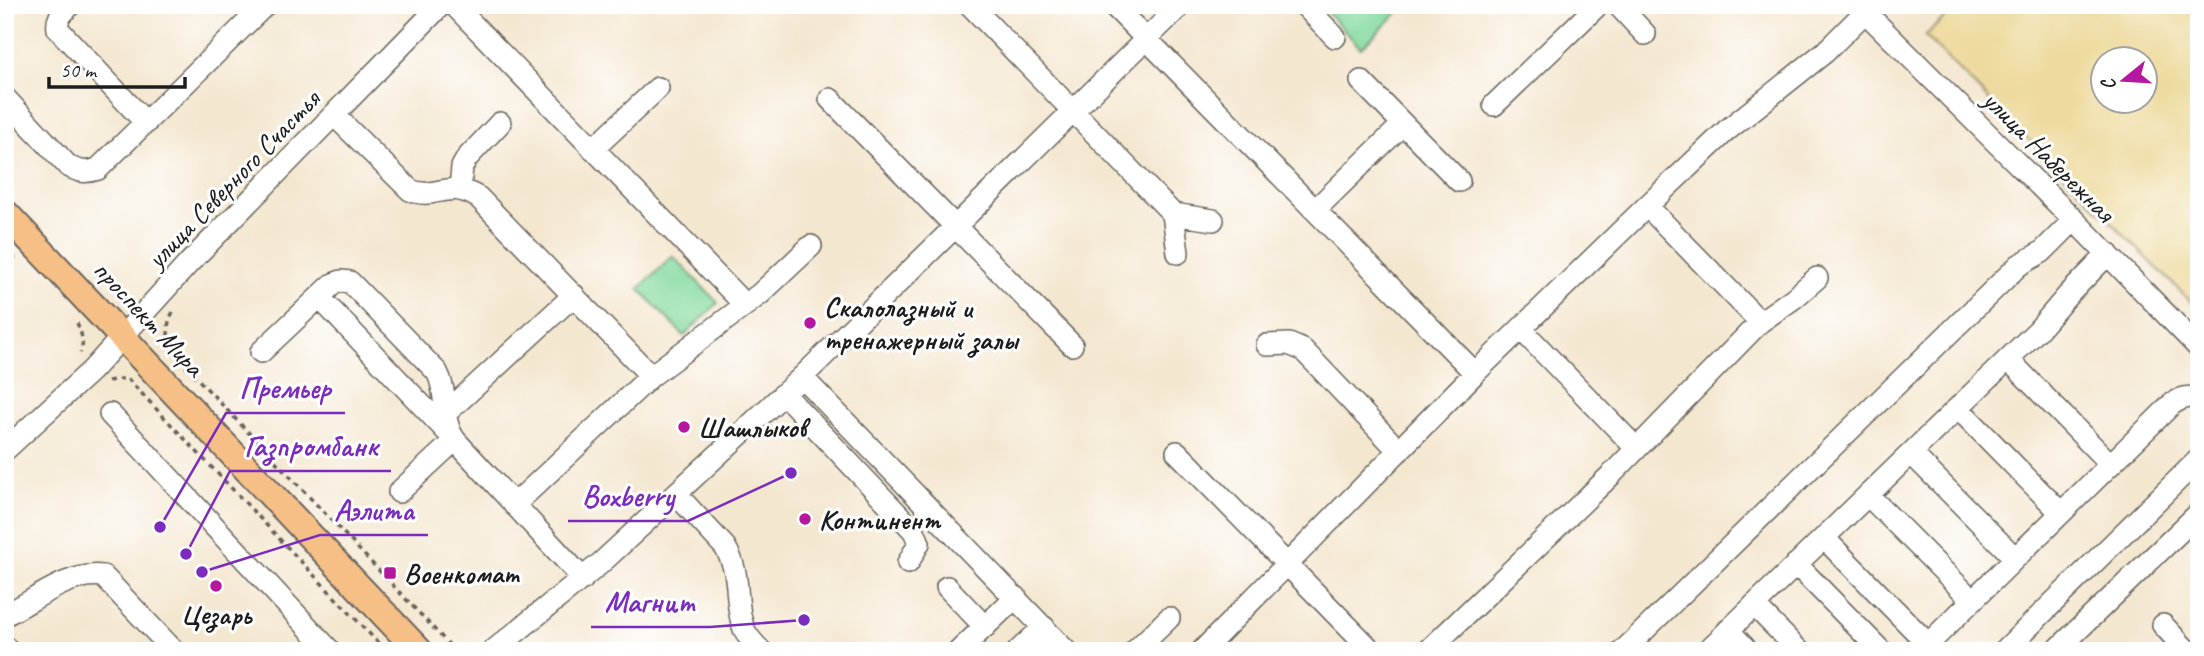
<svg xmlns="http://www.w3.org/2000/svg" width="2204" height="656" viewBox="0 0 2204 656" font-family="Caveat,sans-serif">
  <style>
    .green { fill: #82d99d; stroke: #4f7a5c; stroke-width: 2 }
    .sand { fill: #eeda9e; stroke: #857b5d; stroke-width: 2; fill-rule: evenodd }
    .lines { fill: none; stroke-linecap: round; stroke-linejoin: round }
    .minor-casing { stroke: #68635b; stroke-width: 24 }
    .major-casing { stroke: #68635b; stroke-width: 30 }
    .path { stroke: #68635b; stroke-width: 3.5; stroke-dasharray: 5 5; stroke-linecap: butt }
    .minor { stroke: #fff; stroke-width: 21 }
    .major { stroke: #f5bf86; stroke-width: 26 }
    .poi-dot { fill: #b5179e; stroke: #fff; stroke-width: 2.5 }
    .labels { text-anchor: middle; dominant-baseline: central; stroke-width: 6; stroke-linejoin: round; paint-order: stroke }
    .street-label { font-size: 28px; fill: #1c1c1c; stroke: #fff }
    .poi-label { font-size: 28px; font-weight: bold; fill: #1c1c1c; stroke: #fff; text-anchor: start }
    .leader { fill: none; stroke: #7b2cbf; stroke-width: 2.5 }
    .callout-dot { fill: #7b2cbf; stroke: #fff; stroke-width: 2.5 }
    .callout-label { font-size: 30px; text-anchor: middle; font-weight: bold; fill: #7b2cbf; stroke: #fff; stroke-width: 6; stroke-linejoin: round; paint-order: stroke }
  </style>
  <rect width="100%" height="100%" fill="#fff"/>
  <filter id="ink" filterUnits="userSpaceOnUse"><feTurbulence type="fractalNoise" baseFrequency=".0143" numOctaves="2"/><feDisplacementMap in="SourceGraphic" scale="14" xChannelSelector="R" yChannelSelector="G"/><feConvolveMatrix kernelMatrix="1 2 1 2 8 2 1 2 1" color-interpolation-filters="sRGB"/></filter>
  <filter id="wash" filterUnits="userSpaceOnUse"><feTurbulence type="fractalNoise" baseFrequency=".00686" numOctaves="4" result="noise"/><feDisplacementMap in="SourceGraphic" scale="28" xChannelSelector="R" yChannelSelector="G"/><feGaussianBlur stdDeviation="1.57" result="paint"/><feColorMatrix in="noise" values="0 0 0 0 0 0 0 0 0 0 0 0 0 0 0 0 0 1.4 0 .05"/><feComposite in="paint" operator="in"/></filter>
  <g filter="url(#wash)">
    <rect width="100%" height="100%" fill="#f4e7d0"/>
    <!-- green -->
    <path class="green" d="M1320,5H1406L1361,48Z
      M673,256L718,303L684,336L639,289Z"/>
    <!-- sand -->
    <path class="sand" d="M1958,5H2199V310L1925,36ZM2102,60H2144V102H2102Z"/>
  </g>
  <g filter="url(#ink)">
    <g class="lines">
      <defs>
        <path id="minor" d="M70,5C63,13 56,17 58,29L146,123
          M454,5L745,305
          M970,5L1173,214L1213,220
          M1113,5L1475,373
          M1304,5L1335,37
          M1618,5L1645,34
          M1858,5L2074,220L2199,348
          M1361,81L1459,181
          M5,98L68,166C79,172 86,173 98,169L265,5
          M830,99L1072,345
          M1494,105L1598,5
          M334,115L410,190C436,201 447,178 479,198L651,376
          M593,149L658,88
          M460,189L462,167L467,158L500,123
          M1647,206L1760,322L1794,298L1817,278
          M1315,210L1403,124
          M1173,214L1178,253
          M319,297L455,440L399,492
          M1521,329L1636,448
          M1267,345L1289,344L1303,350L1399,451
          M261,352L333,284L341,281L350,282L437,372C449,394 440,420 455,440L583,579
          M2008,359L2110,464
          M802,377L1066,651
          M784,394L914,531L919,543L908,563
          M1958,408L2061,513
          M446,413L574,295
          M110,414L330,651
          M5,450L92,370L189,263L441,5
          M1177,452L1372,651
          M1911,453L2015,558
          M676,494L725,547C743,577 733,601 744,629C748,638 754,644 761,651
          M1868,495L1972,600
          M514,505L651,376L760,294L811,246
          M1824,538L1928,644
          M1796,564L1881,651
          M947,587L985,627
          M1754,605L1799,651
          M5,615C34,601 70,571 103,576L174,651
          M2163,625L2187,651
          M1728,630L1748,651
          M5,647L8,651
          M493,651L601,563L802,377L1181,5
          M959,651L1016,597
          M1018,651L1044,627L1047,638
          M1135,651L1169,618
          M1202,651L1475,373L1647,206L1726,131L1825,52L1865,12
          M1428,651L1612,474L1760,322
          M1623,651L2019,265L2042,252L2074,220
          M1707,651L2038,330L2068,295L2108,254
          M1921,651L2172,404C2182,398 2188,395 2199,399
          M2004,651L2199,459
          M2056,651L2199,513"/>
        <path id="major" d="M5,213L419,651"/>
      </defs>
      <!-- minor casing -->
      <use href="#minor" class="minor-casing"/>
      <!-- major casing -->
      <use href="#major" class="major-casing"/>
      <!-- path -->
      <path class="path" d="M5,248L18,262
        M173,312C164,328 168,342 177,357L455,651
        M77,323C81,331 85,344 80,353
        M108,381L127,378L383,648"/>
      <!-- minor -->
      <use href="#minor" class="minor"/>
      <!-- major -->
      <use href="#major" class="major"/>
    </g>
  </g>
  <!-- markers -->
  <g class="poi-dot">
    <circle cx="810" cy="323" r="7"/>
    <circle cx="684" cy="427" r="7"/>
    <circle cx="805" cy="519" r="7"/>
    <rect x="383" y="566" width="14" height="14" rx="3.5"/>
    <circle cx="216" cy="586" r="7"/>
  </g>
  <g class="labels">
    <!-- street labels -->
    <g class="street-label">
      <text transform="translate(2049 156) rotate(45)">улица Набережная</text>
      <text transform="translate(233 179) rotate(-46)">улица Северного Счастья</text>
      <text transform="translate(149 318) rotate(47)">проспект Мира</text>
    </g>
    <!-- poi labels -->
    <g class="poi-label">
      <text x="824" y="307">Скалолазный и<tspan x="824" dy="32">тренажерный залы</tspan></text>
      <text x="698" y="427">Шашлыков</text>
      <text x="819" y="519">Континент</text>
      <text x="404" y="573">Военкомат</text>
      <text x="216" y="614" text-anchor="middle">Цезарь</text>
    </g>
  </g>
  <!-- callouts -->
  <path class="leader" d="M160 527L226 413H345M186 554L230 471H391M791 473L688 521H568M202 572L320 535H428M804 620L710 627H591"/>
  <g class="callout-dot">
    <circle cx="160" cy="527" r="7"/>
    <circle cx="186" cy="554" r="7"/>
    <circle cx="791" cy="473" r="7"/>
    <circle cx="202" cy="572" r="7"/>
    <circle cx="804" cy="620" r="7"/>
  </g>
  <g class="callout-label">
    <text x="285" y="398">Премьер</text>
    <text x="311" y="456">Газпромбанк</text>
    <text x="628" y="506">Boxberry</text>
    <text x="374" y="520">Аэлита</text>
    <text x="650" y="612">Магнит</text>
  </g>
  <!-- margin -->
  <rect width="2204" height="656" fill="none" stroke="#fff" stroke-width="28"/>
  <!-- north arrow -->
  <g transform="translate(2124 80) rotate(252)"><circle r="33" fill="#ffffff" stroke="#a4a4a4" stroke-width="2"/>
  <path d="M0-5L12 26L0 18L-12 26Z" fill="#b5179e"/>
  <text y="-10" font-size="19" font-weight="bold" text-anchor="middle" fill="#1c1c1c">С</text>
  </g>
  <!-- scale -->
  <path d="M49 77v10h136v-10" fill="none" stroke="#1c1c1c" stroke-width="3.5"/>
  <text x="60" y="77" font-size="21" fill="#1c1c1c" stroke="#ffffff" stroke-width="5" paint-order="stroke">50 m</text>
</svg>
